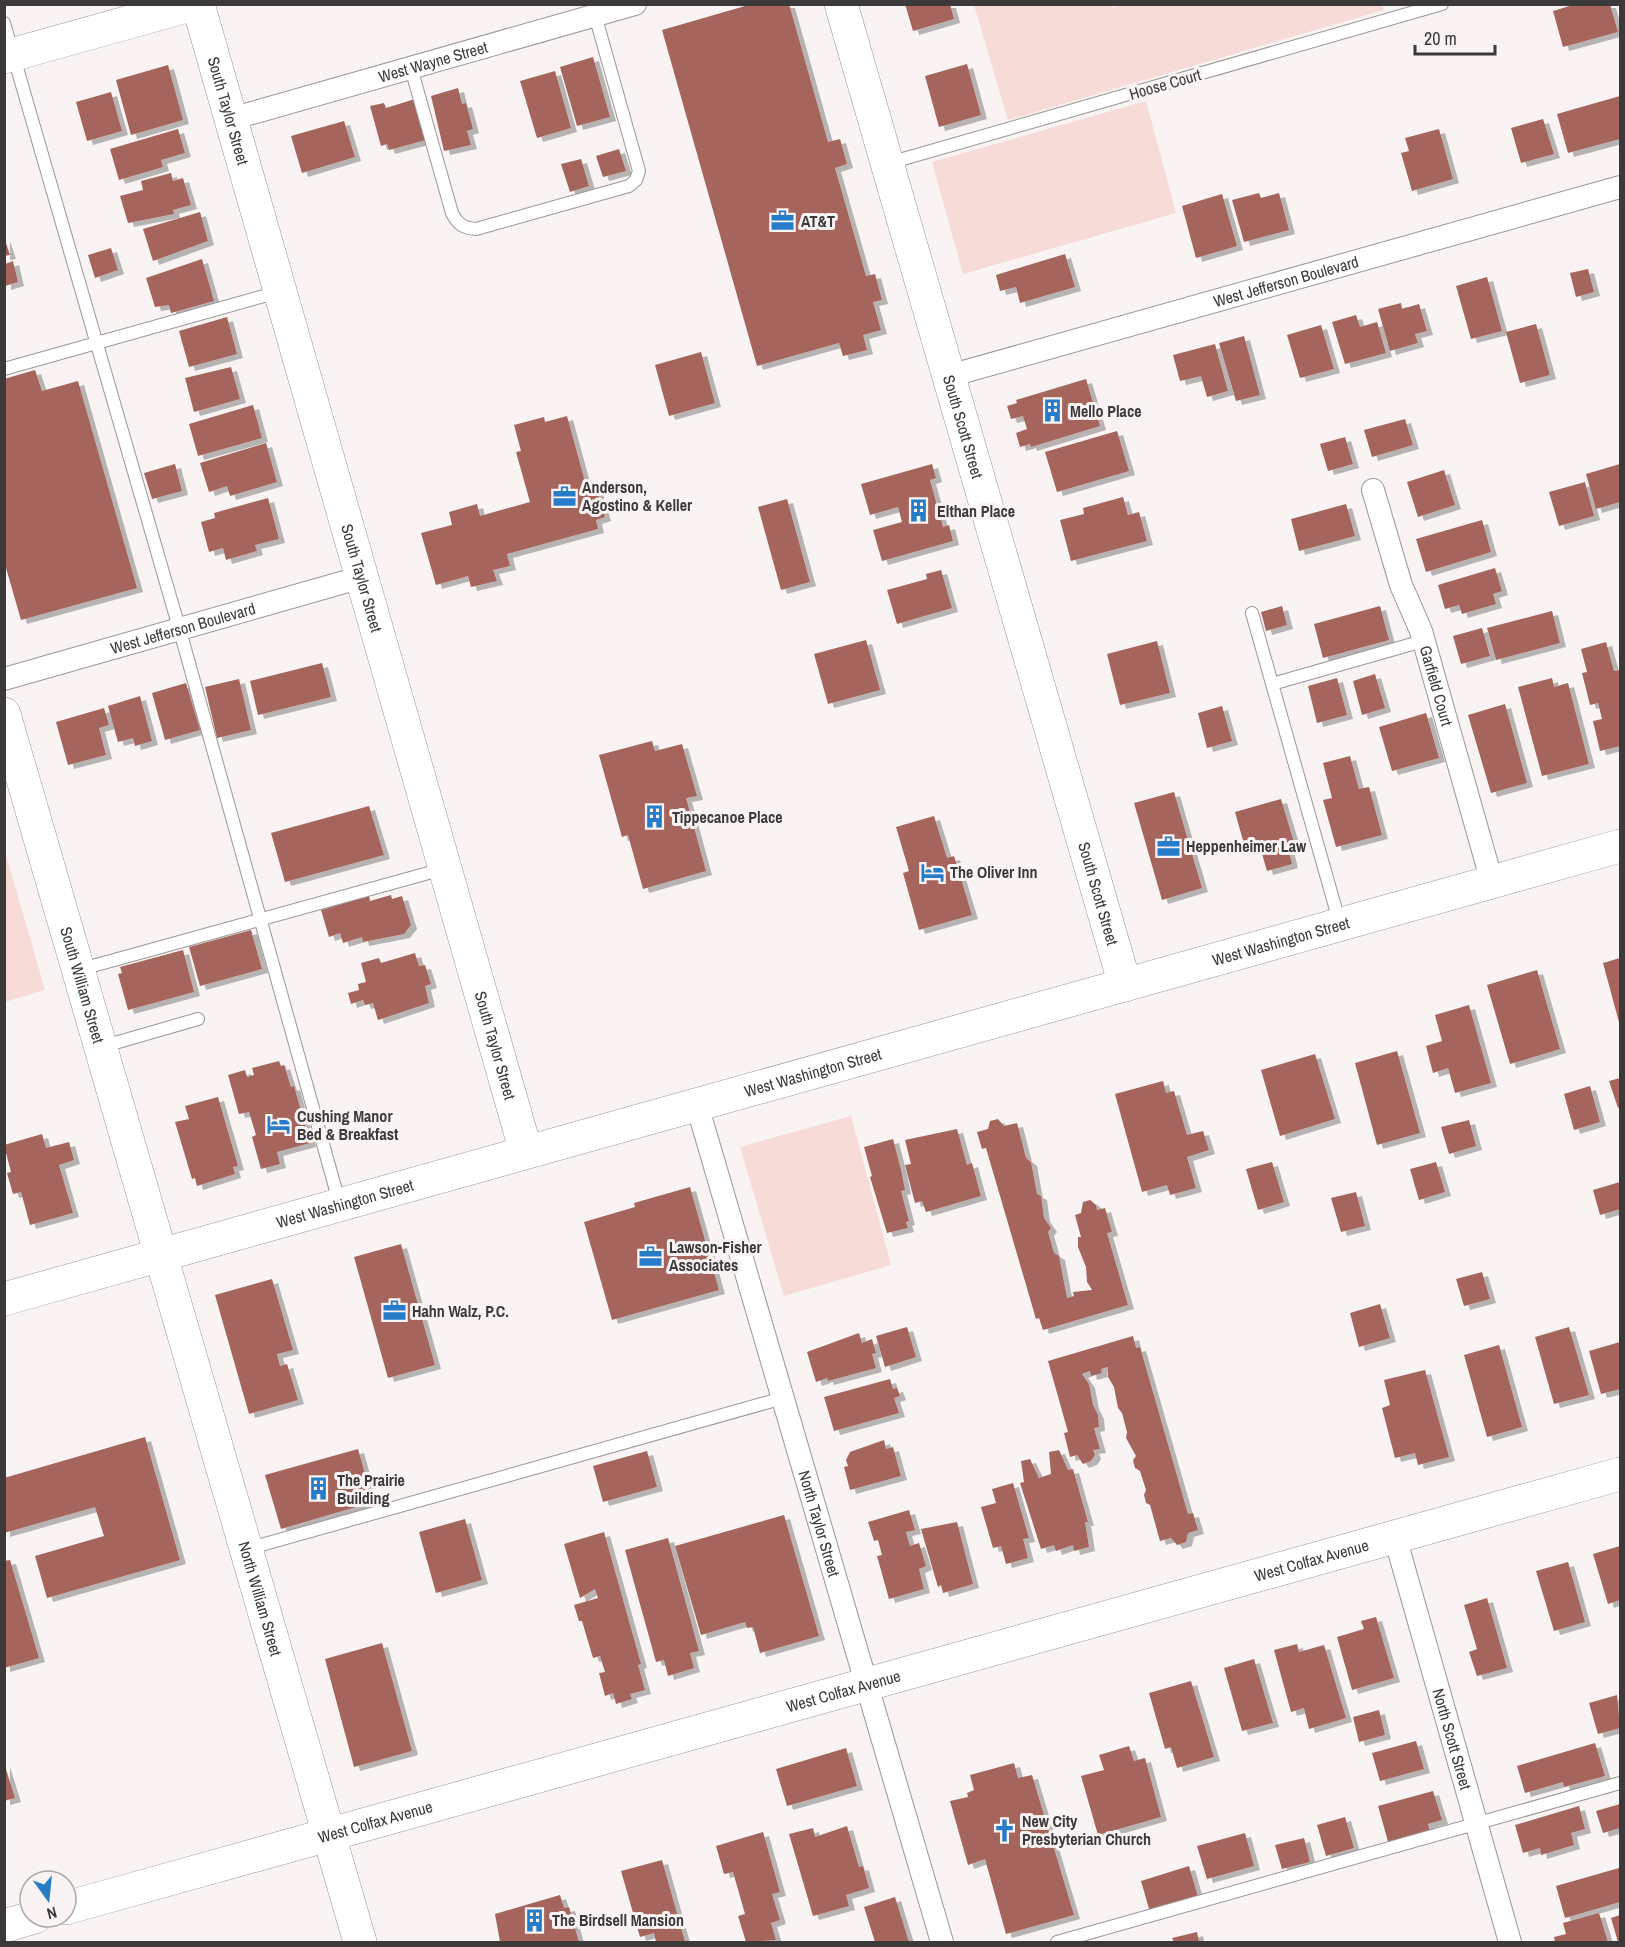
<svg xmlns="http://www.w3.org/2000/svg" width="1625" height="1947" viewBox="0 0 1625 1947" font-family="'Archivo Narrow',sans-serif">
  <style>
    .green { fill: #f6dbd7 }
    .building { fill: #a6655c; filter: url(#shadow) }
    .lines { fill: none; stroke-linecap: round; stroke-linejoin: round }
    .lane-casing { stroke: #9b9696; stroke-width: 14 }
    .street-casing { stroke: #9b9696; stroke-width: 24 }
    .secondary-casing { stroke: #9b9696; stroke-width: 34 }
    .lane { stroke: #fff; stroke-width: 12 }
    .street { stroke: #fff; stroke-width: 22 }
    .secondary { stroke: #fff; stroke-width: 33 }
    .labels { text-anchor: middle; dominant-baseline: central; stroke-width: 6; stroke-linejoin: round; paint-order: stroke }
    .street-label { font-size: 16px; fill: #3b3939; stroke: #f9f4f3 }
    .poi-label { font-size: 16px; font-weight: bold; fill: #3b3939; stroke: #f9f4f3; text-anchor: start }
  </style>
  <defs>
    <filter id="shadow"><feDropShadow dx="6" dy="4" stdDeviation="0" flood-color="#0004"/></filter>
  </defs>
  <rect width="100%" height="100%" fill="#f9f4f3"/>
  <!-- green -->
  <path class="green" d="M1111,5L1112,8L1124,4H1382L1384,10L1008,120L974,5Z
    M1146,101L1176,213L963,274L932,162Z
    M7,858L45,990L5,1002L4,859Z
    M851,1116L891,1265L784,1296L740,1147Z"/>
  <!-- building -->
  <path class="building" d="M752,4H789L828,142L840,139L847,164L835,168L866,276L875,274L882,300L873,302L881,330L863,335L867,350L843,356L839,343L757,366L662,30Z
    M905,4H950L954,19L913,31Z
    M1576,4H1610L1618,32L1563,47L1553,11Z
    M593,57L610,117L577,126L560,67Z
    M967,64L981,115L939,127L925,76Z
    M168,65L183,120L131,135L116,80Z
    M555,71L571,128L537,138L520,81Z
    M458,88L462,104L466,103L473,129L467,131L471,145L444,151L431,96Z
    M111,92L122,131L87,141L76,102Z
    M1620,96V139L1568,153L1557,114Z
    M415,99L426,140L389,150L387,144L381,146L370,106L384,103L386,108Z
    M1543,119L1554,154L1521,163L1511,128Z
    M344,121L355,157L302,173L291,136Z
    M178,129L185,153L161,160L163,167L119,180L110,149Z
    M1439,129L1453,179L1412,191L1401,153L1409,151L1405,138Z
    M619,149L626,171L603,177L596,156Z
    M581,159L589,186L570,192L561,164Z
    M171,173L173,181L183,178L191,205L173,210L174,214L128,223L120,196L143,190L141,181Z
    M1259,193L1261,198L1279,193L1289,230L1244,242L1232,200Z
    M1222,194L1237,246L1196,258L1182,206Z
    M200,212L208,241L153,261L143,229Z
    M4,237L10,255L4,256Z
    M111,248L118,270L95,278L88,255Z
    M1065,254L1075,287L1020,303L1016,287L1000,291L996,275Z
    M202,259L214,301L171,313L169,305L155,307L146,278Z
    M13,261L18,282L5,286V264Z
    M1588,269L1594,292L1576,297L1570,273Z
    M1487,277L1502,331L1471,339L1456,286Z
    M1401,303L1402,309L1419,304L1427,331L1415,334L1418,343L1390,351L1378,309Z
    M1356,315L1360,327L1377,322L1386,353L1345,364L1332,322Z
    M227,317L237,354L189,367L179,331Z
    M1536,324L1550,375L1520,383L1506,332Z
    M1321,325L1334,369L1300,378L1287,335Z
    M1244,336L1260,395L1236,401L1219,343Z
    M1215,344L1228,391L1207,397L1201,376L1180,381L1173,355Z
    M701,352L715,403L669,416L655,365Z
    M231,367L240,399L194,412L185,378Z
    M35,370L42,391L78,381L137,588L21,620L4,561V379Z
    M1086,379L1100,426L1031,447L1030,444L1020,447L1016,433L1027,429L1023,416L1011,419L1007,406L1017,403L1016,400Z
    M253,405L262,438L198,456L189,424Z
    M567,416L587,489L596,487L605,517L596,520L598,529L507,554L510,566L493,570L497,581L471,587L468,576L436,585L421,533L452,525L449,512L477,504L480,516L530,502L516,452L521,451L514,425L544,417L545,422Z
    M1405,419L1413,445L1372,457L1364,430Z
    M1117,431L1129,471L1057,492L1045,452Z
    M1345,437L1353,464L1328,471L1320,444Z
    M266,443L277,482L230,496L227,486L209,492L200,463Z
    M175,464L182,491L152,499L144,473Z
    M932,464L936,478L930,480L943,527L949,525L953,541L882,561L873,530L902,522L898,507L870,515L861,484Z
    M1620,464V502L1596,509L1586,474Z
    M1444,470L1455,505L1418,517L1407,482Z
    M1585,482L1594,516L1559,526L1549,492Z
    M1123,497L1128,515L1139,512L1147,541L1071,561L1060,520L1084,514L1083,508Z
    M268,498L279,539L255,545L257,551L226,560L223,548L209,552L201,522L215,518L214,513Z
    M787,499L810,582L781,590L758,507Z
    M1346,504L1355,536L1299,551L1291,519Z
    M1482,520L1491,552L1426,572L1416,539Z
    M1495,568L1502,591L1493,594L1496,604L1462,614L1459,605L1445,609L1438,585Z
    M941,570L952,608L897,624L887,590L927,579L926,574Z
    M1282,606L1287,625L1266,631L1261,612Z
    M1380,606L1389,640L1323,658L1314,624Z
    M1552,611L1560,643L1496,660L1487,628Z
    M1482,628L1490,656L1461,664L1453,636Z
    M866,640L880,690L828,704L814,654Z
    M1157,641L1170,693L1120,705L1107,654Z
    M1606,642L1614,671L1620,670V746L1600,751L1593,721L1602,719L1598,703L1590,705L1582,673L1587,672L1581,649Z
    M322,663L331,697L258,715L250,681Z
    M1375,674L1385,708L1362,715L1353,681Z
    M1337,678L1347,715L1317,723L1308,686Z
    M1552,678L1554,687L1568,683L1589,764L1542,776L1518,687Z
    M239,679L251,730L217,738L205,687Z
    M186,683L200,730L165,740L152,693Z
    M140,696L152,741L135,746L133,738L118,742L108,706Z
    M1505,704L1527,783L1491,793L1468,715Z
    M1222,706L1232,741L1207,748L1198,713Z
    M104,708L109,725L99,728L106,755L68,765L56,722Z
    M1426,713L1439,758L1392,771L1379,727Z
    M652,741L655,751L682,744L697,796L686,798L706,871L643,889L628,835L622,837L599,755Z
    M1350,756L1359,789L1369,787L1382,835L1336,847L1323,800L1332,798L1323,763Z
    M1174,792L1202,888L1162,900L1134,803Z
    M1281,799L1295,846L1288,848L1292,864L1267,871L1260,847L1246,851L1235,812Z
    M369,806L384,855L285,882L271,833Z
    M934,816L947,858L954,856L972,915L919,930L903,873L909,871L896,827Z
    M391,895L392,899L402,896L411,925L404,934L363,942L362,937L343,943L340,933L329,937L321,910L369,896L370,901Z
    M251,930L262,969L200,986L189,947Z
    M183,950L194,992L128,1010L118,974L122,973L120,967Z
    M415,953L419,966L425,965L431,984L425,986L429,1003L378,1020L373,1003L365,1005L363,1000L351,1004L348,993L359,990L358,984L366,982L361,963L379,958L381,963Z
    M1620,958V1026L1603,963Z
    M1537,970L1560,1049L1510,1064L1487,985Z
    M1469,1005L1491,1083L1455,1093L1448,1068L1433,1073L1426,1046L1442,1041L1435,1015Z
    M1397,1051L1420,1133L1377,1145L1355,1063Z
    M1315,1054L1335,1119L1280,1136L1261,1070Z
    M279,1061L281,1066L284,1065L291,1087L294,1086L310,1143L277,1152L280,1164L261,1169L252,1137L256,1135L249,1112L239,1114L228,1075L245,1070L247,1077L254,1075L252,1068Z
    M1620,1078V1107L1618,1108L1609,1081Z
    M1163,1081L1166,1093L1174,1091L1187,1135L1203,1131L1209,1150L1187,1157L1196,1188L1170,1195L1167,1185L1142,1192L1115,1094Z
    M1590,1086L1600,1122L1574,1130L1564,1094Z
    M218,1097L238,1166L233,1167L235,1174L197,1186L195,1178L192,1179L175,1122L189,1119L185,1106Z
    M998,1119L1004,1126L1017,1123L1026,1158L1031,1162L1037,1194L1041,1196L1044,1218L1051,1228L1048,1232L1054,1253L1059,1256L1067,1298L1074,1296L1073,1292L1092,1290L1087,1282L1086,1267L1078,1247V1237H1081L1075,1215L1081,1213L1083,1202L1090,1200L1096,1205L1097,1210L1105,1208L1112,1232L1107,1233L1128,1305L1043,1330L1039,1318L1036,1319L986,1148L982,1149L977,1132L988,1129L990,1121Z
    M1469,1120L1476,1146L1449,1154L1441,1127Z
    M957,1129L967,1165L972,1163L981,1196L926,1212L922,1201L915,1203L905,1165L911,1164L905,1140Z
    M42,1134L46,1148L69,1142L74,1160L59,1165L73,1213L30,1225L21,1192L13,1194L7,1173L11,1172L4,1145Z
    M893,1139L901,1170L905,1190L901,1191L909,1221L906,1222L908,1228L887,1233L870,1177L872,1176L864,1147Z
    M1272,1162L1284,1202L1258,1210L1246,1169Z
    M1436,1162L1445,1192L1419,1200L1410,1169Z
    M1620,1182V1209L1600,1215L1593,1190Z
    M690,1187L719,1290L612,1320L584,1222L635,1207L634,1203Z
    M1356,1192L1365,1226L1341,1232L1331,1198Z
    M401,1244L435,1365L388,1378L354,1257Z
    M1482,1272L1490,1299L1464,1306L1456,1279Z
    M272,1279L293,1350L277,1354L280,1366L287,1364L298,1400L249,1414L215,1295Z
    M1380,1304L1390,1338L1359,1347L1350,1313Z
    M907,1327L916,1357L885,1367L876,1336Z
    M1569,1327L1589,1395L1554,1404L1535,1337Z
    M859,1333L862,1343L872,1339L876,1353L872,1354L876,1368L828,1381L827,1378L816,1382L807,1352Z
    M1133,1336L1136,1348L1140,1347L1188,1514L1193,1513L1198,1530L1188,1533L1186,1542L1177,1545L1171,1538L1160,1541L1150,1505L1146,1503L1144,1495L1146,1490L1140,1471L1135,1468L1133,1460L1136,1456L1126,1438L1127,1432L1122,1413L1118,1408L1114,1387L1108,1377V1367L1101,1369L1102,1373L1091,1376L1090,1371L1082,1374L1089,1384L1093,1405L1098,1415L1099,1427L1094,1428L1100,1449L1093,1450L1095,1455L1091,1461L1083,1464L1077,1455L1070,1457L1064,1433L1068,1432L1048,1361Z
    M1620,1342V1389L1601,1394L1589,1351Z
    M1499,1345L1522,1427L1487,1437L1464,1355Z
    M1425,1370L1449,1457L1418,1465L1415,1453L1395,1458L1382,1408L1390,1405L1384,1380Z
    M890,1379L893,1389L897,1388L900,1396L894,1398L899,1413L834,1431L824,1397Z
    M145,1437L180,1560L47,1598L35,1556L104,1536L95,1507L4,1533V1478Z
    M884,1440L886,1449L893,1447L901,1476L850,1490L844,1467L848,1466L846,1460L850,1452Z
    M358,1449L373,1502L281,1529L265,1475Z
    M1059,1450L1068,1470L1073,1469L1088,1522H1085L1089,1547L1074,1551L1073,1545L1056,1551L1054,1545L1041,1549L1020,1483L1024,1482L1021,1461L1030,1459L1039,1478L1051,1474L1049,1452Z
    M647,1451L657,1487L603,1502L593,1466Z
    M1013,1483L1029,1538L1023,1539L1028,1558L1006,1564L1001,1546L993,1548L981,1507L996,1503L992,1489Z
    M909,1510L915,1530L906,1532L910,1546L919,1543L926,1566L919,1569L924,1589L889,1599L877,1556L882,1555L878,1540L874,1541L868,1522Z
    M784,1515L819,1636L760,1653L753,1627L747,1628L745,1622L701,1635L675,1546Z
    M465,1519L482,1580L436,1593L419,1532Z
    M957,1522L973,1584L943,1593L941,1585L938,1587L921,1529Z
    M604,1532L641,1664L638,1665L645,1690L630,1694L632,1699L616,1704L613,1693L605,1696L599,1673L605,1672L600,1656L593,1658L582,1621H579L574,1605L598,1598L595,1589L580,1598L564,1544Z
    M668,1538L699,1651L690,1653L694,1668L668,1676L664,1660L656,1662L625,1550Z
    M1620,1546V1600L1608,1604L1593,1554Z
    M10,1560L39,1658L4,1668V1561Z
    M1568,1562L1585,1622L1554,1631L1536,1571Z
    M1487,1598L1507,1668L1477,1676L1469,1652L1477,1649L1464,1605Z
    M1376,1617L1394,1678L1352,1690L1337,1637L1364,1629L1361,1621Z
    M382,1643L412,1751L354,1767L325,1659Z
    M1297,1644L1299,1652L1324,1645L1346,1718L1309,1729L1304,1708L1291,1712L1274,1650Z
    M1254,1659L1273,1723L1242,1731L1224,1668Z
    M1191,1681L1214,1757L1177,1768L1171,1747L1165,1749L1149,1693Z
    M1617,1695L1620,1728L1598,1734L1589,1703Z
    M1379,1710L1385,1735L1359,1742L1353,1717Z
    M1416,1741L1424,1769L1380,1781L1372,1753Z
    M1595,1743L1605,1776L1564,1787L1563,1782L1525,1793L1517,1766Z
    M1129,1746L1134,1761L1145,1758L1161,1817L1098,1835L1081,1776L1104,1770L1099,1755Z
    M846,1748L857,1786L787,1806L776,1769Z
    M4,1763L15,1798L4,1801Z
    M1014,1763L1018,1778L1032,1775L1074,1915L1006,1934L985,1859L968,1865L950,1801L968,1797L967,1793L974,1790L970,1775Z
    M1433,1791L1442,1820L1428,1824L1430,1833L1389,1845L1378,1806Z
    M1620,1804V1828L1603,1833L1596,1811Z
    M1579,1806L1585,1829L1571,1833L1574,1845L1541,1855L1540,1848L1523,1853L1515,1825Z
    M1345,1817L1354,1848L1326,1856L1317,1825Z
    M847,1826L859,1867L863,1866L869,1888L846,1895L849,1906L813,1916L789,1834L813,1828L815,1837Z
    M763,1832L780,1892L772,1894L780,1920L771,1923L776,1940L746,1942L738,1916L745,1914L733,1872L724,1874L716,1846Z
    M1245,1833L1254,1866L1207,1879L1197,1846Z
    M1304,1838L1310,1862L1282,1869L1275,1845Z
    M662,1860L685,1942H656L654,1933L640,1937L621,1871Z
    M1189,1866L1198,1897L1150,1912L1141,1881Z
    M1619,1868L1620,1902L1565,1918L1556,1886Z
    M560,1895L564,1908L569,1907L579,1942H500L495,1914Z
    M895,1897L909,1942H875L864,1907Z
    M1599,1913L1608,1942H1555L1554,1937L1566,1934L1563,1923Z
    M1620,1915V1942H1618L1611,1918Z
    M1197,1932L1199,1942H1174L1172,1938Z"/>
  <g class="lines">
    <defs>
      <path id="lane" d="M4,23L180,631L340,1205
        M411,68L452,213C458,225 464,228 476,229L629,186L636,180L639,171L595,15
        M889,163L1442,4
        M4,369L278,292
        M1252,613L1340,924
        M1272,684L1423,641
        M78,970L443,869
        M101,1047L198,1019
        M247,1549L783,1398
        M1057,1942L1620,1783"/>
      <g id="street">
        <path id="s1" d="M231,119L635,4"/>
        <path id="s2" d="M949,376L1620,187"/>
        <path id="s3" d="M1373,490L1401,585L1421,631L1492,882"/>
        <path id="s4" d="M4,679L362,577"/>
        <path id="s5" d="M697,1105L942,1942"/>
        <path id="s6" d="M1395,1537L1510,1942"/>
      </g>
      <g id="secondary">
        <path id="s7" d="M198,4L526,1152"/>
        <path id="s8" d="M841,4L1125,985"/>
        <path d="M4,57L194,4"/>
        <path id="s9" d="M4,714L360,1942"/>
        <path id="s10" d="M4,1299L1620,846"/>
        <path id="s11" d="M66,1908L1620,1474"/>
        <path d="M4,1926L35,1917"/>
      </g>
    </defs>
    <!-- lane casing -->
    <use href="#lane" class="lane-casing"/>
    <!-- street casing -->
    <use href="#street" class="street-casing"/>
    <!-- secondary casing -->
    <use href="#secondary" class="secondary-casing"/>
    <!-- lane -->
    <use href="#lane" class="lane"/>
    <!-- street -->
    <use href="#street" class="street"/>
    <!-- secondary -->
    <use href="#secondary" class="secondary"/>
  </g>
  <!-- icons -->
  <defs>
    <symbol id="office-bare" viewBox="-9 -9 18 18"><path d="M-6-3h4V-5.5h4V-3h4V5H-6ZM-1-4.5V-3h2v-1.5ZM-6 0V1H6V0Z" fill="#277cca" stroke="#f9f4f3" stroke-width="2.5" paint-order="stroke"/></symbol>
    <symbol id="building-bare" viewBox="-9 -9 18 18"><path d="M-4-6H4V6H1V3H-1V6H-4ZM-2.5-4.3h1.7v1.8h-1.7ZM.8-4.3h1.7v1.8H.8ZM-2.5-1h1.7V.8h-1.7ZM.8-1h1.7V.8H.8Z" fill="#277cca" stroke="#f9f4f3" stroke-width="2.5" paint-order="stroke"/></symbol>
    <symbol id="hotel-bare" viewBox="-9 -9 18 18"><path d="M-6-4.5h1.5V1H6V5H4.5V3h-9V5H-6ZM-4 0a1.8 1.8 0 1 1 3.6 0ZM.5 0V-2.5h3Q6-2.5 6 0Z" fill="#277cca" stroke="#f9f4f3" stroke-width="2.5" paint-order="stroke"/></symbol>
    <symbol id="church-bare" viewBox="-9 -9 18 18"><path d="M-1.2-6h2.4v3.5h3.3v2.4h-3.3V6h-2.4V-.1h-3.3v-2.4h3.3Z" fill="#277cca" stroke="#f9f4f3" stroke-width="2.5" paint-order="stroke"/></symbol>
  </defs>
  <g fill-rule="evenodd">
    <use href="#office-bare" x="766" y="204" width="33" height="33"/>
    <use href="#building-bare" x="1036" y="394" width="33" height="33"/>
    <use href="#office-bare" x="548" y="480" width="33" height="33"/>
    <use href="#building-bare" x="902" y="494" width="33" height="33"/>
    <use href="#building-bare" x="638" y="800" width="33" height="33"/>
    <use href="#office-bare" x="1152" y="830" width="33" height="33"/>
    <use href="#hotel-bare" x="916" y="856" width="33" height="33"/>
    <use href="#hotel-bare" x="262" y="1108" width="33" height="33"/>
    <use href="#office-bare" x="634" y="1240" width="33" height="33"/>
    <use href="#office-bare" x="378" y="1294" width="33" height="33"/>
    <use href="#building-bare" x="302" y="1472" width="33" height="33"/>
    <use href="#church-bare" x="988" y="1814" width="33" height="33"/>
    <use href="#building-bare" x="518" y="1904" width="33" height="33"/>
  </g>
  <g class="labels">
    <!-- street labels -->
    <g class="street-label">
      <text stroke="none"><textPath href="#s1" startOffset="210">West Wayne Street</textPath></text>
      <text transform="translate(1165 84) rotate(-16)">Hoose Court</text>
      <text stroke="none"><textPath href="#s7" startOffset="111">South Taylor Street</textPath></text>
      <text stroke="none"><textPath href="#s2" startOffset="350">West Jefferson Boulevard</textPath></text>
      <text stroke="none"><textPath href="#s8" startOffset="440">South Scott Street</textPath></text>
      <text stroke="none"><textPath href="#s7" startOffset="597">South Taylor Street</textPath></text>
      <text stroke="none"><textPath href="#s4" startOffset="186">West Jefferson Boulevard</textPath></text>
      <text stroke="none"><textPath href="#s3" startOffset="206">Garfield Court</textPath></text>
      <text stroke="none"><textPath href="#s8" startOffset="926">South Scott Street</textPath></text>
      <text stroke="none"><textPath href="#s10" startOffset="1326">West Washington Street</textPath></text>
      <text stroke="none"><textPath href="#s9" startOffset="282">South William Street</textPath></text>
      <text stroke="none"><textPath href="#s7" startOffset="1083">South Taylor Street</textPath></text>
      <text stroke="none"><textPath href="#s10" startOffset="840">West Washington Street</textPath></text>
      <text stroke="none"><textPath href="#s10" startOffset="354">West Washington Street</textPath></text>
      <text stroke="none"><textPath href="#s5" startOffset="436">North Taylor Street</textPath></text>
      <text stroke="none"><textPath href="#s11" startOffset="1293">West Colfax Avenue</textPath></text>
      <text stroke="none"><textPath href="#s9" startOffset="921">North William Street</textPath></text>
      <text stroke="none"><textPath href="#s11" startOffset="807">West Colfax Avenue</textPath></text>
      <text stroke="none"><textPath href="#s6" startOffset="210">North Scott Street</textPath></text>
      <text stroke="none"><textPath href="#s11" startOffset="321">West Colfax Avenue</textPath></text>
    </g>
    <!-- poi labels -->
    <g class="poi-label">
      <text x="801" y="221">AT&amp;T</text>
      <text x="1070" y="411">Mello Place</text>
      <text x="582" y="487">Anderson,<tspan x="582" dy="18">Agostino &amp; Keller</tspan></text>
      <text x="937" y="511">Elthan Place</text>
      <text x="672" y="817">Tippecanoe Place</text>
      <text x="1186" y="846">Heppenheimer Law</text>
      <text x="950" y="872">The Oliver Inn</text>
      <text x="297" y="1116">Cushing Manor<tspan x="297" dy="18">Bed &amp; Breakfast</tspan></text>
      <text x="669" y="1247">Lawson-Fisher<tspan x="669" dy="18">Associates</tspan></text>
      <text x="412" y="1311">Hahn Walz, P.C.</text>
      <text x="337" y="1480">The Prairie<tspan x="337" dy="18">Building</tspan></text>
      <text x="1022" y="1821">New City<tspan x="1022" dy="18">Presbyterian Church</tspan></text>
      <text x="552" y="1920">The Birdsell Mansion</text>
    </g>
  </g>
  <!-- border -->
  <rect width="1625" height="1947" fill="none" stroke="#3b3939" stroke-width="12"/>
  <!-- north arrow -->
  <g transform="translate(48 1899) rotate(165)"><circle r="28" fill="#f9f4f3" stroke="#ada9a9" stroke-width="1.5"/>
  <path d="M0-4.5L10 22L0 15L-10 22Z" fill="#277cca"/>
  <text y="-9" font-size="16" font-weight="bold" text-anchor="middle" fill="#3b3939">N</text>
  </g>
  <!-- scale -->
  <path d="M1415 45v9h80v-9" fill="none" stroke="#3b3939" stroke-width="3"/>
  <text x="1424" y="45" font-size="18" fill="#3b3939" stroke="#f9f4f3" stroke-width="4.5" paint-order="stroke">20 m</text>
</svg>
